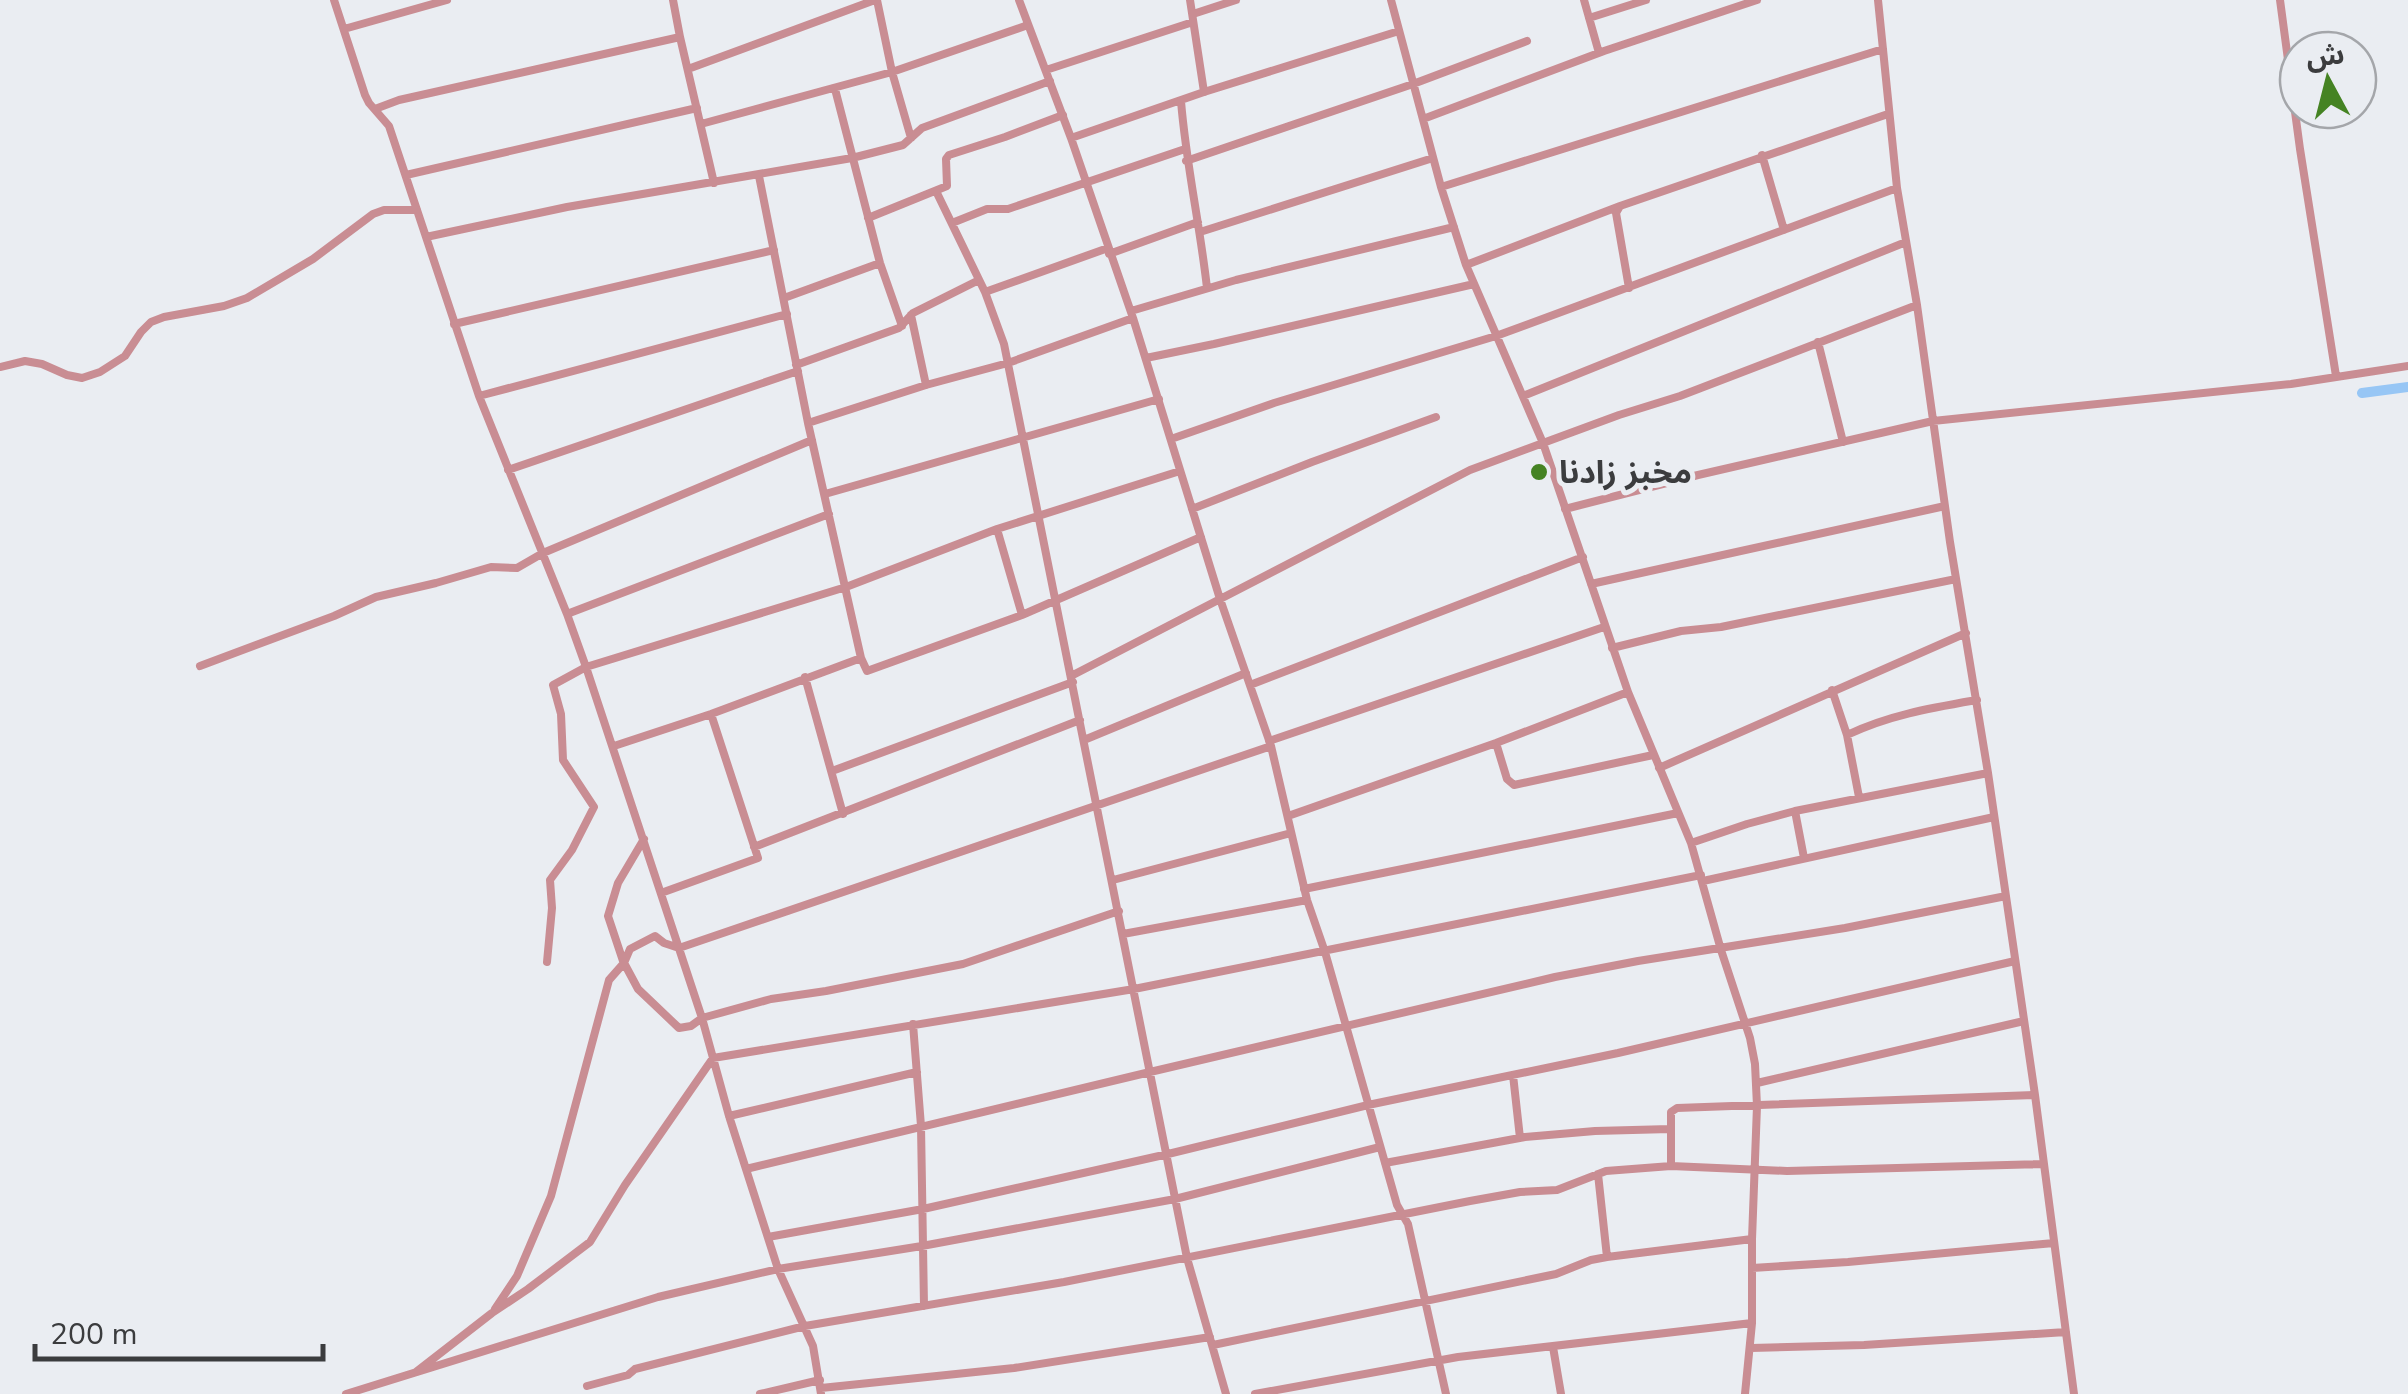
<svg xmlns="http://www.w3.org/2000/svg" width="2408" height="1394" viewBox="0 0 2408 1394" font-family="'Nunito Sans','Noto Sans Arabic',sans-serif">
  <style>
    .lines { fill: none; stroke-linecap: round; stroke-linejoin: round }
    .canal { stroke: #97c6f5; stroke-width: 10 }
    .street { stroke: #c98d93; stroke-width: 8 }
    .poi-dot { fill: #458323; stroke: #eaedf2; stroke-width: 4 }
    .labels { text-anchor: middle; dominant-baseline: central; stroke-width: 10; stroke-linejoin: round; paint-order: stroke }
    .poi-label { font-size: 32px; font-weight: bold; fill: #3b3c3e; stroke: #eaedf2; text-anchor: start }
  </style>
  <rect width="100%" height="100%" fill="#eaedf2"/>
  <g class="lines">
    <!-- canal -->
    <path class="canal" d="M2362,393L2408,387"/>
    <!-- street -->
    <path class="street" d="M334,0L365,95L369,103L389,126L479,396L567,614L586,667L702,1018L729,1116L778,1269L813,1346L821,1394
      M673,0L680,37L714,183
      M877,0L892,72L911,138
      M1019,0L1071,138L1133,318L1220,599L1271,746L1307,900L1325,952L1397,1205L1408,1224L1446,1394
      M1190,0L1204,92
      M1391,0L1441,187L1466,265L1543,443L1628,692L1691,843L1721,950L1750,1038L1755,1064L1757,1106L1752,1239V1323L1745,1394
      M1584,0L1599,53
      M1878,0L1897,188L1917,305L1950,542L1988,773L2035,1095L2074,1394
      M2280,0L2300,149L2336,376
      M1193,14L1236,0
      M1589,18L1646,0
      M344,29L447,0
      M688,69L875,0
      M1046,70L1193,22
      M835,89L880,263L902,326
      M1181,101C1186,164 1200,225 1207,288
      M375,109L399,100L680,37
      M1423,119L1604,51L1757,0
      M701,124L892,72L1028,25
      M1071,138L1204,92L1399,31
      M1762,155L1784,230
      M1186,161L1413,84L1527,41
      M406,175L697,108
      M759,176L808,423L861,658L867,671L1022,615L1201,537
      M1441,187L1883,49
      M936,191L985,292L1004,344L1187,1258L1226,1394
      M868,218L947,186L946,159L949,155L1005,137L1063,115
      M952,223L987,209H1008L1185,149
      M1200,232L1433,158
      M426,237L567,207L852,158L903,145L922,128L1050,81
      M1109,254L1198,222
      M1466,265L1620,206
      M1629,288L1616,213L1620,206L1888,114
      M985,292L1108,248
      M784,298L880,263
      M1131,311L1236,280L1454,227
      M911,315L926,385
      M454,324L774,250
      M1818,342L1843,442
      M1146,358L1214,344L1474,284
      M796,365L899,328L913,313L979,280
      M0,367L25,361L42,364L67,375L82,378L100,372L125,356L141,332L151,322L164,317L224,306L247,298L313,259L373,214L384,210H417
      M479,396L787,314
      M1523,396L1906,242
      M808,423L926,385L1008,363L1133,318
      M1171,439L1274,403L1496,336L1897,188
      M508,470L798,371
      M825,494L1159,399
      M1192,509L1312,462L1436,417
      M1565,509L1698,475L1933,421L2291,384L2408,366
      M997,529L1022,615
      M1591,584L1945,506
      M567,614L829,514
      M1612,648L1681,631L1721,627L1956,579
      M200,666L334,616L376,597L436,583L491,567L517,568L543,553L812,440
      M1071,676L1470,470L1619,415L1680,396L1917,305
      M805,677L843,814
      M1250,685L1583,557
      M1832,690L1847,735L1859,797
      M1847,735C1889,715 1931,708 1977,700
      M1084,740L1246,673
      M1269,741L1604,627
      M1496,743L1507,779L1514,785L1653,755
      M614,746L711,714L861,658
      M1659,768L1966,633
      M832,771L1073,682
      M1795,811L1804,858
      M1288,816L1496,743L1628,692
      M644,839L618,883L608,916L623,961L638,989L679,1028L691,1026L702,1018L771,999L826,991L963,964L1119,911
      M1691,843L1747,824L1795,811L1988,773
      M754,847L1080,720
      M1113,880L1291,833
      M1703,881L1994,817
      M1304,889L1678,813
      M661,893L758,858L711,714
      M1123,934L1307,900
      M547,962L552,908L550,880L572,850L594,807L563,760L561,714L553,685L586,667L846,587L997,529L1180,471
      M913,1024L921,1126L924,1306
      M1513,1075L1520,1138
      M1757,1083L2024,1021
      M729,1116L917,1072
      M1385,1163L1525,1137L1595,1131L1670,1129
      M1671,1166V1112L1677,1108L2035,1095
      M746,1169L1150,1072L1555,977L1638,961L1845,928L2006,896
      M1598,1174L1607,1257
      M768,1237L923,1209L1168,1154L1368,1105L1618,1053L2015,961
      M1752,1268L1848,1262L2054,1243
      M495,1309L517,1276L551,1196L609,980L624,963L630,949L655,936L664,943L679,948L1271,746
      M1213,1345L1556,1274L1591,1260L1607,1257L1752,1239
      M1553,1347L1561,1394
      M1751,1348L1864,1345L2066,1332
      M416,1372L492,1313L528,1289L590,1242L625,1185L713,1058L1134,989L1701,875
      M587,1386L628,1375L635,1369L805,1326L1064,1282L1470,1201L1520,1192L1557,1190L1606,1171L1671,1166L1787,1171L2044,1164
      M821,1388L1014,1368L1210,1337
      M346,1394L658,1297L778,1269L922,1246L1175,1199L1380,1147
      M760,1394L820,1380
      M1255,1394L1458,1357L1752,1323"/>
  </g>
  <!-- markers -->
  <circle class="poi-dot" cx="1539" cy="472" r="10"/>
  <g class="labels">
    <!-- poi labels -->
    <g class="poi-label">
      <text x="1559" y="472">مخبز زادنا</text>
    </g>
  </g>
  <!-- north arrow -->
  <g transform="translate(2328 80) rotate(353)"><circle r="48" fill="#eaedf2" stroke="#a4a6aa" stroke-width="2.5"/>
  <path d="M0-8L18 38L0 25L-18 38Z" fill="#458323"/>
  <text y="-15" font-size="28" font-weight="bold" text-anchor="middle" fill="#3b3c3e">ش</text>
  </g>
  <!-- scale -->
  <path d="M35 1344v15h288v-15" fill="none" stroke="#3b3c3e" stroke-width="5"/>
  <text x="50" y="1344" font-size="30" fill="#3b3c3e" stroke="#eaedf2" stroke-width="8" paint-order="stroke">200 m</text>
</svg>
